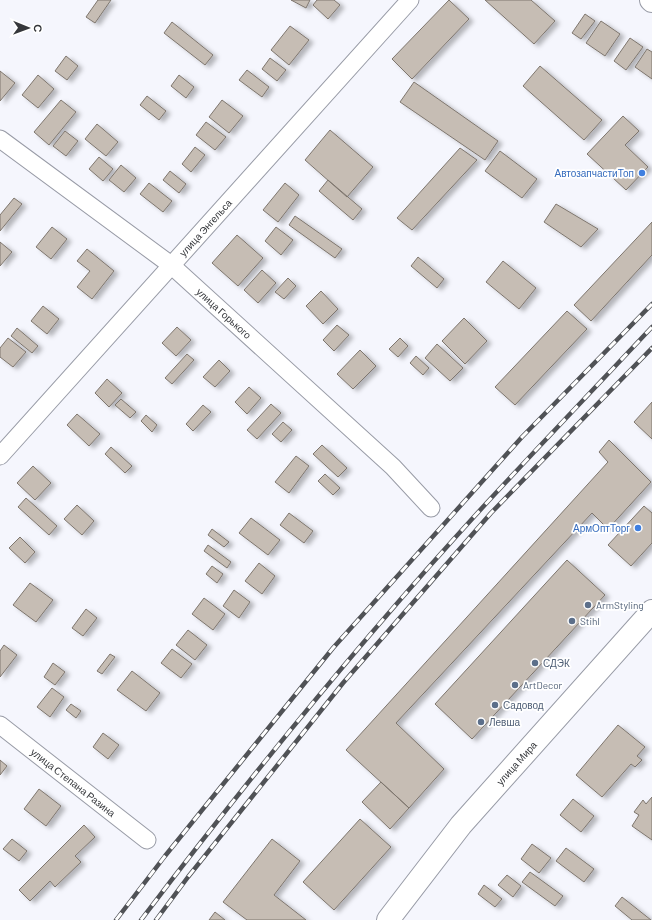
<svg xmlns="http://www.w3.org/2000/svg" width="652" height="920" viewBox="0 0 652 920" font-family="Barlow,sans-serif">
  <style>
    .building { fill: #c6bdb4; stroke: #7e766e; filter: url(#shadow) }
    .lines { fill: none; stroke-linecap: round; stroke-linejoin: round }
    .minor-casing { stroke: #989ba6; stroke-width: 19 }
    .major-casing { stroke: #989ba6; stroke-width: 24 }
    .minor { stroke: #fff; stroke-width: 17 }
    .major { stroke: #fff; stroke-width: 22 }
    .rail-casing { stroke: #505256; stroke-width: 4.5 }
    .rail { stroke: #fff; stroke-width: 3; stroke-dasharray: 9; stroke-linecap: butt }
    .shop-dot { fill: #3f7fe0; stroke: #fff; stroke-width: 1.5 }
    .service-dot { fill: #5c6f8a; stroke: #fff; stroke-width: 1.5 }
    .labels { text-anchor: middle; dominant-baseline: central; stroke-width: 3.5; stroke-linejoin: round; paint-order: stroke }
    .shop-label { font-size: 10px; fill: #366cbe; stroke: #fff; text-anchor: end }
    .street-label { font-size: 10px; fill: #35373b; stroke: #fff }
    .service-label { font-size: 10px; fill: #4e5e75; stroke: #fff; text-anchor: start }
  </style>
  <defs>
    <filter id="shadow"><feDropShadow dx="4.5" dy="2.5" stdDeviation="2" flood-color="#0004"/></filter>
  </defs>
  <rect width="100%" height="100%" fill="#f5f6fd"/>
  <!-- building -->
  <path class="building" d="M98,0H111L95,23L86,17Z
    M291,0H310L306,8Z
    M317,0H334L340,5L328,19L313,5Z
    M449,0L469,19L412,79L392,59Z
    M485,0H531L555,21L534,44Z
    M585,14L595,21L581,39L572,33Z
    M601,21L620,34L605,56L586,43Z
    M172,22L213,55L205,65L164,33Z
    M290,26L309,40L289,65L271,50Z
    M630,38L643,47L626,70L614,61Z
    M647,49L652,52V79L635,67Z
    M66,56L78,66L67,80L55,71Z
    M270,58L286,70L277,81L262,69Z
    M540,66L602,120L584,140L523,86Z
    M247,70L269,87L262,97L239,80Z
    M0,71L15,83L0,101Z
    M38,75L54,89L38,108L22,95Z
    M179,75L194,87L186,98L171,86Z
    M414,82L498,141L485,160L400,102Z
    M147,96L166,111L159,120L140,105Z
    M61,100L76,112L49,145L34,132Z
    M222,100L243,116L229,133L209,117Z
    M623,116L639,131L625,145L648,167L626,190L587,154Z
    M206,122L226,137L215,150L196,135Z
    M97,124L118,142L106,156L85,139Z
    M330,130L373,167L347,197L305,160Z
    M65,131L78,141L66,156L53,146Z
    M195,147L205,155L191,172L182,164Z
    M460,148L477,160L412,230L397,218Z
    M500,151L537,179L522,198L485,171Z
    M99,157L113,169L103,181L89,169Z
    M121,165L136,178L124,192L109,180Z
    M170,171L186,184L179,193L163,180Z
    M328,180L362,209L353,220L319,191Z
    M149,183L172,201L163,212L140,194Z
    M285,183L299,195L278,222L263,210Z
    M14,198L22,204L0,231V215Z
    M556,204L598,229L581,247L544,222Z
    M295,216L342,249L335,258L289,225Z
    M652,222V255L591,321L574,305Z
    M52,227L67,239L51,259L36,247Z
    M276,227L293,240L281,255L265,241Z
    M237,235L263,258L238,286L212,263Z
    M0,242L12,252L0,266Z
    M87,249L114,271L92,299L77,287L90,271L77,261Z
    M418,257L444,279L437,288L411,266Z
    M503,261L536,288L519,309L486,282Z
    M262,270L276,283L258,303L244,290Z
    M288,278L296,286L284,299L275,292Z
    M321,291L338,309L323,324L306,306Z
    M43,306L59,319L47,334L31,321Z
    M567,311L587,329L515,405L495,387Z
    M464,318L487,341L465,364L442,341Z
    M337,325L349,335L334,351L323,340Z
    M177,327L191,340L176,356L162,343Z
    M17,328L38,346L32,353L11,336Z
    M8,338L26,352L13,367L0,357V348Z
    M400,338L408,346L398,357L389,349Z
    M437,344L463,368L450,381L425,358Z
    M360,350L376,366L353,389L337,374Z
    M187,354L194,360L172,384L165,378Z
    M416,356L429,368L423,375L410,363Z
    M219,360L230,371L215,387L203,377Z
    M107,379L122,393L109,407L95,393Z
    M249,387L261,398L247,414L235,402Z
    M121,399L136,412L130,418L115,405Z
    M652,402V439L634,422Z
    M271,404L281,413L257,439L247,430Z
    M203,405L211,412L193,431L186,424Z
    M77,414L100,434L89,446L67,425Z
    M146,415L157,425L152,432L141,421Z
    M283,422L292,430L281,442L272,434Z
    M609,440L651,482L608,529L592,513L396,723L444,769L409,808L346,750L608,462L599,452Z
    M322,445L347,468L338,477L313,454Z
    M111,447L132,466L125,473L105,454Z
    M296,456L309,466L289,493L275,482Z
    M33,466L51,483L35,500L17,483Z
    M325,474L340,488L333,495L318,481Z
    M26,498L57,526L49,535L18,507Z
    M77,505L94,521L82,535L64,519Z
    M644,506L652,513V543L631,566L608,545Z
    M289,513L313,531L304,543L280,525Z
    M251,518L280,540L268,555L239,533Z
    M212,529L229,542L224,547L208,535Z
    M20,537L35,552L25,563L9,548Z
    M208,545L231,562L227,568L204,551Z
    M567,560L605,595L472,739L435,704Z
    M259,563L275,576L262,594L245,581Z
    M212,566L223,574L217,583L206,574Z
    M30,583L53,600L36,622L13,605Z
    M234,590L250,602L239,618L223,606Z
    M204,598L225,614L213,630L192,614Z
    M86,609L97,618L83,636L72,628Z
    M188,630L207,645L195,660L176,645Z
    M4,645L17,655L0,677V651Z
    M172,649L192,664L181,678L161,663Z
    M110,654L115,657L102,674L97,671Z
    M53,663L65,672L55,685L44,677Z
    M132,671L160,693L146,711L117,690Z
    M52,688L64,697L50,717L37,707Z
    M71,704L81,711L76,718L66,710Z
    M618,725L645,747L637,756L642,760L635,767L631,764L602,797L576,775Z
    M103,733L119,745L108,759L93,747Z
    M0,760L7,766L0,775Z
    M381,782L409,808L390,829L362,802Z
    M39,789L61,806L46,826L24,809Z
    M652,797V840L632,826L639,815L634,812L643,800L646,804Z
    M573,799L594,816L581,832L560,815Z
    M360,819L391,847L334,910L303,882Z
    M84,825L95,837L75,856L81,862L55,887L50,881L30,901L19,890Z
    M12,839L27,851L19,861L3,849Z
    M272,839L300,861L274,895L306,920H247L223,902Z
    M532,844L551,858L539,873L521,859Z
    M566,848L594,869L584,882L556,861Z
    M530,872L563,896L555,906L522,882Z
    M507,875L521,886L513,897L498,885Z
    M484,885L502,899L495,907L478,894Z
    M622,897L651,920H632L615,906Z
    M215,912L225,920H209Z"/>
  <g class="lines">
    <defs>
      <g id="minor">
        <path id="s1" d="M0,139L171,265L393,467L431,508"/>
        <path id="s2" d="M0,456L410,0"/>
        <path id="s3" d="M0,725L147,840"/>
      </g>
      <g id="major">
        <path d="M651,0L652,1"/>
        <path id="s4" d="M388,920L461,825L652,611"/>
      </g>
    </defs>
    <!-- minor casing -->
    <use href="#minor" class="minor-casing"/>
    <!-- major casing -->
    <use href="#major" class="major-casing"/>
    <!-- minor -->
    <use href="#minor" class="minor"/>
    <!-- major -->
    <use href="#major" class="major"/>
    <defs>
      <path id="rail" d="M116,920L165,856L333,648L522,437L652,304
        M141,920C249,778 362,639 482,508C538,447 595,388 652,327
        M156,920L188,877L343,683L491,513L652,348"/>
    </defs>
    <!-- rail casing -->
    <use href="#rail" class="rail-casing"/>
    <!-- rail -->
    <use href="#rail" class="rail"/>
  </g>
  <!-- markers -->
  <g class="shop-dot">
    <circle cx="642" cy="173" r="4"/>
    <circle cx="638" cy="528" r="4"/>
  </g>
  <g class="service-dot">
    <circle cx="588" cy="605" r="4"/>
    <circle cx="572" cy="621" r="4"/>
    <circle cx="535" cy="663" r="4"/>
    <circle cx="515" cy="685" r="4"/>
    <circle cx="495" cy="705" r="4"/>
    <circle cx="481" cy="722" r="4"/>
  </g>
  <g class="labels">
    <!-- shop labels -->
    <g class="shop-label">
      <text x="634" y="173">АвтозапчастиТоп</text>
      <text x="630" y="528">АрмОптТорг</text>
    </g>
    <!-- street labels -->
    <g class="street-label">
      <text stroke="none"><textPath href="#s2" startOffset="307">улица Энгельса</textPath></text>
      <text stroke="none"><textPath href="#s1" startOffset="284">улица Горького</textPath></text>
      <text stroke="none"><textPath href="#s4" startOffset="203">улица Мира</textPath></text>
      <text stroke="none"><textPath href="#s3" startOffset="93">улица Степана Разина</textPath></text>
    </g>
    <!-- service labels -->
    <g class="service-label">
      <text x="596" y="605">ArmStyling</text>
      <text x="580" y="621">Stihl</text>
      <text x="543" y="663">СДЭК</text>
      <text x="523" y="685">ArtDecor</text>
      <text x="503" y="705">Садовод</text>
      <text x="489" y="722">Левша</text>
    </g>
  </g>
  <!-- north arrow -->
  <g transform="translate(28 28) rotate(91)" stroke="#ffffff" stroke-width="3" paint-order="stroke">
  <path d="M0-3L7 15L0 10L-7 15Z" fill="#35373b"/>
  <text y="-6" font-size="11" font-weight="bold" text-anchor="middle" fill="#35373b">С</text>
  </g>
</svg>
